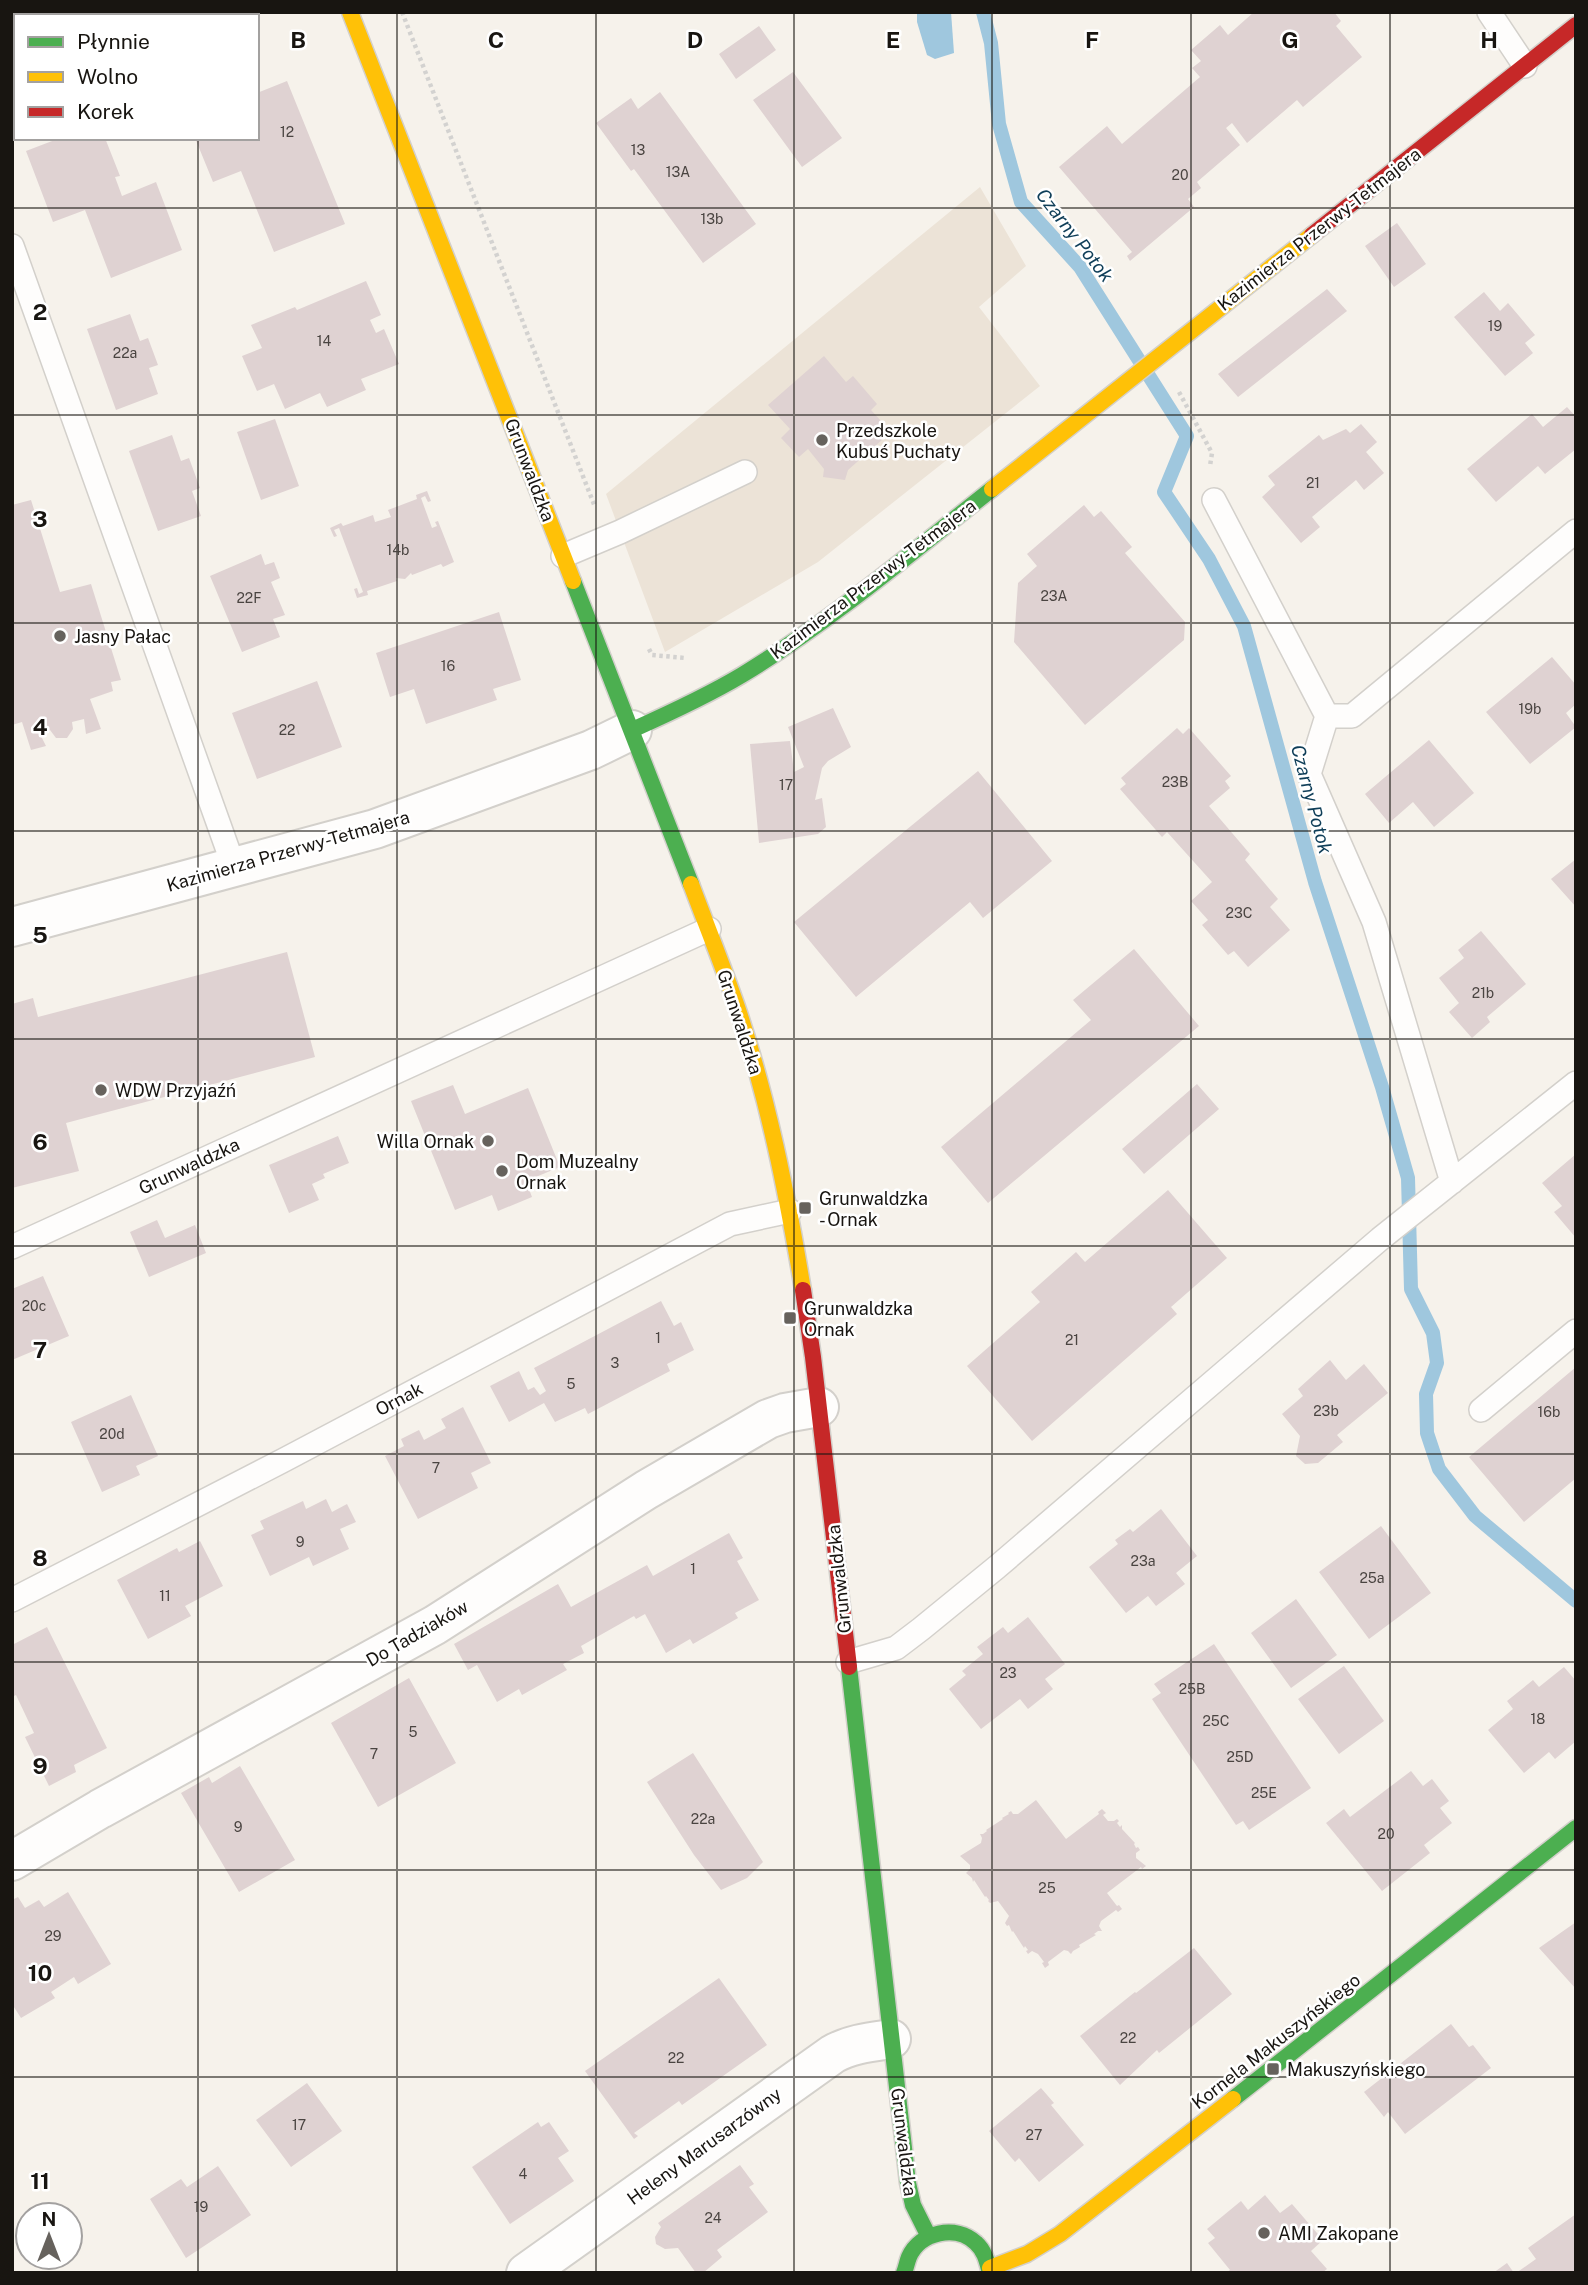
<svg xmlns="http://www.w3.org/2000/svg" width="1588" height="2285" viewBox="0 0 1588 2285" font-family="'Public Sans',sans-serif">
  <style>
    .built { fill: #ece3d7 }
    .water { fill: #9fc7de }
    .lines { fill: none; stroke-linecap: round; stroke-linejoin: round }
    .stream { stroke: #9fc7de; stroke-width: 14 }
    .building { fill: #dfd2d2 }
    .lane-casing { stroke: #d3d0cb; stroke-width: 26 }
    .street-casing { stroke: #d3d0cb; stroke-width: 42 }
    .fast-casing { stroke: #d3d0cb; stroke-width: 19 }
    .slow-casing { stroke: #d3d0cb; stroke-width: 19 }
    .jam-casing { stroke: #d3d0cb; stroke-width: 19 }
    .path { stroke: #d3d2d0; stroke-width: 4.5; stroke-dasharray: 3.5 3.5; stroke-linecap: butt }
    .lane { stroke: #fefdfc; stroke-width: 23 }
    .street { stroke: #fefdfc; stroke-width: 38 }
    .fast { stroke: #4caf50; stroke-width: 16 }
    .slow { stroke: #ffc107; stroke-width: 16 }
    .jam { stroke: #c62828; stroke-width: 16 }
    .grid { fill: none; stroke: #181511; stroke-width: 2; stroke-opacity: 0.55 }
    .poi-dot { fill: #66625d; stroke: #fff; stroke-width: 2.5 }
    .labels { text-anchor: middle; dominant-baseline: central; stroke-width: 5; stroke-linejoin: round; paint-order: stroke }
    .number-label { font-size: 14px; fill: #4a4441 }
    .street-label { font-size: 18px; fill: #181511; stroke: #fff }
    .poi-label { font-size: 18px; fill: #181511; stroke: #fff; text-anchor: start }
    .water-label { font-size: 19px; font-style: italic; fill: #0f3e58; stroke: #fff }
    .grid-label { font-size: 23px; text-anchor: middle; font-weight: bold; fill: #181511; stroke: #fff; stroke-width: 5; stroke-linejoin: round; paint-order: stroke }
  </style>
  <rect width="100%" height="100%" fill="#f6f2eb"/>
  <!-- built -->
  <path class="built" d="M980,187L1026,266L979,307L1040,386L818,562L665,652L606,494Z"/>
  <!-- water -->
  <path class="water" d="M917,12H951L954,53L935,59L927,55L917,22Z"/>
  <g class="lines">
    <!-- stream -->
    <path class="stream" d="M983,12L991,43L999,124L1021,202L1080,267L1187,436L1164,492L1209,559L1244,626L1315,882L1382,1087L1408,1178L1411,1289L1433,1333L1437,1363L1426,1394L1427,1433L1439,1469L1475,1516L1576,1601"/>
  </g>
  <!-- building -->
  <path class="building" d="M1254,12H1334L1341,21L1336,26L1362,57L1303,107L1297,100L1247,143L1232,123L1226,128L1240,145L1197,182L1201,188L1188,199L1194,207L1130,261L1127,256L1132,252L1059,167L1107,126L1122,144L1200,77L1192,68L1201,61L1191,50L1220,25L1228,35Z
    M759,26L776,50L736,79L719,54Z
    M793,72L842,138L802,167L753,100Z
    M287,81L345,224L274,252L241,171L213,182L195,138H257V93Z
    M660,92L756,224L703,263L634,169L631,171L596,123L631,98L638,109Z
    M60,138H105L120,176L115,177L122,196L156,182L182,250L111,278L85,210L53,222L26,151Z
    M1397,223L1426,264L1394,287L1365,246Z
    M366,281L381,315L370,320L376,333L384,329L399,364L361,379L366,390L327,407L320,393L285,409L274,384L257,391L242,356L262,348L251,325L295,307L297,310Z
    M1327,289L1347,311L1238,397L1218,374Z
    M1484,292L1500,311L1508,303L1535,335L1525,343L1533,353L1505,376L1454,317Z
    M130,314L140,341L148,338L158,365L149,368L158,394L116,410L87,329Z
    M824,356L846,382L853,376L877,404L871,410L891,432L848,470L845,480L823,477L824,469L808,449L799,457L781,438L790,429L768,405Z
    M1567,407L1576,417V449L1545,474L1538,466L1496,502L1467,469L1532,414L1543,427Z
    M275,419L299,486L261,500L237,432Z
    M1361,424L1377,442L1366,452L1384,473L1364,490L1356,480L1312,517L1320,527L1301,543L1262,497L1275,485L1268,476L1319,435L1323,440L1346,429L1350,433Z
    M172,435L181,461L189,458L200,488L192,491L201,516L158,531L129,451Z
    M427,491L431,501L428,502L425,496L421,498L432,528L437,526L435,522L438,521L454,562L443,567L441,564L412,575L411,573L405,579L396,578L397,581L367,591L368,595L357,598L354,589L357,588L359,594L363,592L339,528L334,530L337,536L334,537L330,528L341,523L343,526L373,515L375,522L391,517L388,510L417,499L416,495Z
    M31,500L60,592L91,584L121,680L111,682L113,691L90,699L101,729L86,734L84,719L72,722L73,729L67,738H56L50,730L40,734L46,746L31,750L22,722L12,725V505Z
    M1084,505L1094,517L1101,511L1132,547L1125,553L1185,622L1184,640L1085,725L1014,642L1018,583L1037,566L1027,554Z
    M261,554L265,565L274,562L280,578L271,582L285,615L273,619L280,637L242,652L210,576Z
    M499,612L521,680L493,689L497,700L426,724L414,689L390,697L376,653Z
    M1552,657L1576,685V704L1566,713L1576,727L1530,764L1486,712Z
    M317,681L342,747L257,779L232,713Z
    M833,708L851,747L828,761L822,768L815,800L822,798L826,827L818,834L759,843L750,744L790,741L794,772L804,767L788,727Z
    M1177,728L1183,734L1189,728L1231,776L1225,781L1230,788L1209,806L1250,854L1245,860L1278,899L1270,907L1290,930L1248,967L1234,951L1228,955L1202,925L1208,920L1191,901L1212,882L1167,832L1162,837L1120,789L1126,784L1121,778Z
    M1429,740L1474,793L1434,827L1413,802L1389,823L1365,794Z
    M978,771L1052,861L983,918L970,902L856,997L794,922Z
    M1576,859V907L1551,879Z
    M1481,931L1526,984L1487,1017L1490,1022L1472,1038L1449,1012L1459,1003L1439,978L1464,958L1458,950Z
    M1134,949L1199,1026L988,1203L941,1147L1091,1020L1073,1000Z
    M287,952L315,1057L66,1123L79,1171L12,1188V1004L33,998L38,1017Z
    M1197,1084L1219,1109L1144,1174L1122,1149Z
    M453,1085L465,1114L528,1088L560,1167L526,1181L532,1197L498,1211L492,1195L455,1210L411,1101Z
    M338,1136L349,1163L323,1174L325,1178L312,1184L319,1200L289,1213L269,1165Z
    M1576,1154V1238L1554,1212L1562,1206L1542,1183Z
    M1168,1190L1227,1258L1171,1307L1177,1314L1032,1441L967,1366L1040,1302L1031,1292L1076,1252L1085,1262Z
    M157,1220L165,1238L195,1225L206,1253L149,1277L130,1232Z
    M43,1276L69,1336L12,1360V1289Z
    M661,1301L674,1326L681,1322L694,1350L667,1364L670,1371L588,1414L585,1408L555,1422L544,1403L509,1422L490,1386L519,1371L528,1390L534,1387L540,1395L546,1391L534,1368Z
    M1330,1360L1346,1380L1364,1364L1388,1393L1337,1435L1343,1442L1318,1463L1305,1464L1296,1456L1300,1436L1282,1414L1303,1396L1298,1389Z
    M1576,1367V1478L1524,1522L1469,1457Z
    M131,1395L158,1456L136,1466L140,1475L102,1492L71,1422Z
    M463,1407L491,1463L471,1473L478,1488L418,1519L385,1456L404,1446L401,1439L419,1430L424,1440L446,1428L441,1419Z
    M326,1499L332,1512L347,1504L356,1522L340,1529L349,1549L313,1566L309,1557L270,1576L251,1535L264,1529L260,1521L303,1501L306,1509Z
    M1161,1509L1197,1556L1176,1573L1185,1584L1156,1606L1148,1596L1126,1613L1089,1567L1118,1544L1115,1540L1130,1529L1133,1532Z
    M1381,1526L1431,1593L1369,1639L1319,1572Z
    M729,1533L743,1558L737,1561L759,1600L735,1613L738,1618L693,1644L690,1639L666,1653L645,1614L636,1619L634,1616L581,1646L584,1653L563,1664L567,1670L522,1695L519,1689L497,1702L477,1665L468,1670L454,1644L558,1584L571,1607L647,1565L653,1576Z
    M200,1541L223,1586L185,1606L191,1616L148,1639L117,1580L177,1548L179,1552Z
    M1296,1599L1337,1655L1291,1688L1251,1633Z
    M1028,1617L1065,1664L1045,1679L1053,1689L1028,1709L1020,1699L981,1729L949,1689L966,1675L962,1671L983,1654L977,1647L1003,1627L1008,1633Z
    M47,1627L107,1748L74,1765L76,1772L49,1786L25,1737L34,1733L16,1695L12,1697V1645Z
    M1214,1644L1311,1788L1249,1830L1243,1821L1236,1825L1152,1699L1161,1693L1154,1684Z
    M1344,1666L1384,1721L1339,1754L1298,1699Z
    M1564,1667L1576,1681V1741L1555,1759L1549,1752L1524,1773L1488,1730L1513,1709L1507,1701L1533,1680L1539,1687Z
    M409,1678L456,1763L378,1807L331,1723Z
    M693,1753L763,1862L747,1878L721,1890L694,1855L647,1782Z
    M240,1766L295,1860L239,1892L181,1793L209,1777L212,1783Z
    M1411,1771L1423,1786L1432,1779L1449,1801L1440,1808L1452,1823L1424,1845L1430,1853L1382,1891L1326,1823L1344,1809L1350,1817Z
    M1036,1800L1066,1839L1099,1814L1098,1812L1102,1809L1106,1813L1103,1815L1108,1821H1114L1117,1819L1119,1821L1117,1823L1120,1827L1122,1825V1829L1135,1843L1134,1844L1136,1848L1138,1847L1140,1850L1136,1853V1858L1146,1866L1142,1869L1141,1867L1107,1893L1117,1906L1119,1905L1122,1909L1118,1912L1116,1910L1101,1921L1099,1926L1102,1931H1098L1094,1934L1096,1935L1079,1945L1080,1947L1073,1951L1071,1954L1068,1951L1064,1950L1048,1962L1049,1965L1045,1968L1042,1963L1044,1962L1038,1954L1032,1951L1028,1954L1026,1951L1028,1950L1025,1946L1024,1948L1013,1931L1012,1932L1009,1925L1007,1926L1005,1923L1009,1916L998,1901L990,1903L988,1901L989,1900L986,1896L985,1897L974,1880L973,1882L972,1878L966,1873L970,1869V1865L960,1856L981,1843L982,1838L980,1834H983L987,1831L986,1830L1003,1819L1002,1818L1009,1814L1008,1813L1011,1811L1013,1814H1018Z
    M68,1892L111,1964L78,1984L74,1977L51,1992L55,1998L21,2018L12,2004V1900L18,1897L25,1908L39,1900L44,1907Z
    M1576,1922V1989L1539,1948Z
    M1194,1948L1232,1994L1159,2053L1157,2050L1120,2085L1080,2036L1135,1992L1136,1993Z
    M719,1978L767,2045L682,2105L679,2101L634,2133L638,2136L634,2139L585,2071Z
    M1451,2024L1469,2047L1473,2045L1491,2068L1405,2134L1388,2112L1384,2117L1364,2092Z
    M307,2083L342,2131L291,2167L256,2120Z
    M1041,2088L1054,2103L1051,2105L1084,2145L1039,2182L1019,2158L1015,2162L989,2131Z
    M538,2122L541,2127L549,2122L569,2151L558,2158L574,2181L510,2224L472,2167Z
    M740,2165L754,2184L749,2187L768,2212L717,2250L722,2257L703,2273H696L678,2248L665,2249L656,2244L655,2237L661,2227L658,2223Z
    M218,2166L251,2215L186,2258L150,2199L181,2179L187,2187Z
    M1265,2195L1280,2213L1292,2204L1323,2240L1311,2251L1327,2269L1322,2273H1226L1230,2270L1208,2243L1215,2238L1207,2229L1241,2201L1248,2210Z
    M1576,2214V2273H1516L1536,2259L1528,2248Z
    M1507,2263L1514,2273H1493Z"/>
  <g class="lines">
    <defs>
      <path id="lane" d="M1489,12L1525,66
        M12,246L234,867
        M1214,500L1327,716H1352L1576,531
        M563,556L620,532L745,472
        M1327,716L1309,774L1374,922L1452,1182
        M12,1247L709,929
        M1481,1410L1576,1331
        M12,1600L284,1460L730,1224L790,1211
        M848,1662L896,1648L921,1629L997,1567L1380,1239L1576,1083"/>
      <path id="street" d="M12,927L375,829L591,750L632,730
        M12,1861L100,1809L435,1625L646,1490L768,1419L785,1413L819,1407
        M526,2273L833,2054C851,2044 871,2042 891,2039"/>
      <path id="fast" d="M573,581L691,884
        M632,730C670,713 707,696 742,675C831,621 911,553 992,489
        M849,1667L908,2183L913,2205L928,2235
        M1233,2099L1576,1828
        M904,2273C906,2268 907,2262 909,2257C920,2232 956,2224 976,2243C985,2251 987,2262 990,2273"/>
      <path id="slow" d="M350,12L573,581
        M992,489L1312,235
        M691,884C706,924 722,964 736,1004C768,1097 787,1194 803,1290
        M990,2268L1027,2254L1060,2234L1233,2099"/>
      <path id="jam" d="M1312,235L1576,25
        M803,1290L813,1357L849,1667"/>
    </defs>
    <!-- lane casing -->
    <use href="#lane" class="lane-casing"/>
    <!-- street casing -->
    <use href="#street" class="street-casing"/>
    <!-- fast casing -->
    <use href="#fast" class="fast-casing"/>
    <!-- slow casing -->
    <use href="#slow" class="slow-casing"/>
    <!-- jam casing -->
    <use href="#jam" class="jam-casing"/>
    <!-- path -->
    <path class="path" d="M402,12L595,507
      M1179,392L1212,453L1210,466
      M649,649L652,655L685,658"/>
    <!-- lane -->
    <use href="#lane" class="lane"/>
    <!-- street -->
    <use href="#street" class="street"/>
    <!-- fast -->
    <use href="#fast" class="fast"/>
    <!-- slow -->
    <use href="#slow" class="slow"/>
    <!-- jam -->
    <use href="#jam" class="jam"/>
  </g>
  <!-- grid -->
  <path class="grid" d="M198,12V16M397,12V2273M596,12V2273M794,12V2273M992,12V2273M1191,12V2273M1390,12V2273M198,138V2273M12,208H1576M12,415H1576M12,623H1576M12,831H1576M12,1039H1576M12,1246H1576M12,1454H1576M12,1662H1576M12,1870H1576M12,2077H1576"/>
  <!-- markers -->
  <g class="poi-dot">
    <circle cx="822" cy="440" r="7"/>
    <circle cx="60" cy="636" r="7"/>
    <circle cx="101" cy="1090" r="7"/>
    <circle cx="488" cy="1141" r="7"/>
    <circle cx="502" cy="1171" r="7"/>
    <rect x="798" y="1201" width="14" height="14" rx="3.5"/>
    <rect x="783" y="1311" width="14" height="14" rx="3.5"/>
    <rect x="1266" y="2062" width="14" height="14" rx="3.5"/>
    <circle cx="1264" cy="2233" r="7"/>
  </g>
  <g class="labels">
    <!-- number labels -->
    <g class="number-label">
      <text x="287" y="132">12</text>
      <text x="638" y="150">13</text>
      <text x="678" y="172">13A</text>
      <text x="1180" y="175">20</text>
      <text x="712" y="219">13b</text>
      <text x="1495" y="326">19</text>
      <text x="324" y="341">14</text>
      <text x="125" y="353">22a</text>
      <text x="1313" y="483">21</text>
      <text x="398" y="550">14b</text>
      <text x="1054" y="596">23A</text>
      <text x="249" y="598">22F</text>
      <text x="448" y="666">16</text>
      <text x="1530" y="709">19b</text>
      <text x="287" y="730">22</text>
      <text x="1175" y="782">23B</text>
      <text x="786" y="785">17</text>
      <text x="1239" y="913">23C</text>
      <text x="1483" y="993">21b</text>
      <text x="34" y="1306">20c</text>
      <text x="658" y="1338">1</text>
      <text x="1072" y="1340">21</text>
      <text x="615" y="1363">3</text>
      <text x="571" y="1384">5</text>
      <text x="1326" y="1411">23b</text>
      <text x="1549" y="1412">16b</text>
      <text x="112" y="1434">20d</text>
      <text x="436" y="1468">7</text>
      <text x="300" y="1542">9</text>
      <text x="1143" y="1561">23a</text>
      <text x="693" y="1569">1</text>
      <text x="1372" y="1578">25a</text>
      <text x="165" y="1596">11</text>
      <text x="1008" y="1673">23</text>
      <text x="1192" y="1689">25B</text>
      <text x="1538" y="1719">18</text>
      <text x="1216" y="1721">25C</text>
      <text x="413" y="1732">5</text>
      <text x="374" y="1754">7</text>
      <text x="1240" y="1757">25D</text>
      <text x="1264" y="1793">25E</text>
      <text x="703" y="1819">22a</text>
      <text x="238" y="1827">9</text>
      <text x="1386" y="1834">20</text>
      <text x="1047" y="1888">25</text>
      <text x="53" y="1936">29</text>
      <text x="1128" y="2038">22</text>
      <text x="676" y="2058">22</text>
      <text x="299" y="2125">17</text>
      <text x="1034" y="2135">27</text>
      <text x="523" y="2174">4</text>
      <text x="201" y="2207">19</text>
      <text x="713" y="2218">24</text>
    </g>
    <!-- street labels -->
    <g class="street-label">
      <text transform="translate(1319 229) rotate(-38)">Kazimierza Przerwy-Tetmajera</text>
      <text transform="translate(530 470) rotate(69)">Grunwaldzka</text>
      <text transform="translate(873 579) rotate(-37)">Kazimierza Przerwy-Tetmajera</text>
      <text transform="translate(288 851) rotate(-16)">Kazimierza Przerwy-Tetmajera</text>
      <text transform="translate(740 1022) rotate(72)">Grunwaldzka</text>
      <text transform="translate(189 1166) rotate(-25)">Grunwaldzka</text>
      <text transform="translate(399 1399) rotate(-28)">Ornak</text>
      <text transform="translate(839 1579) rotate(-96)">Grunwaldzka</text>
      <text transform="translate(417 1633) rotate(-30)">Do Tadziaków</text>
      <text transform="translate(1276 2041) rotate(-38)">Kornela Makuszyńskiego</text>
      <text transform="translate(904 2142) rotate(83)">Grunwaldzka</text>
      <text transform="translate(704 2146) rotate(-36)">Heleny Marusarzówny</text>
    </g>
    <!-- poi labels -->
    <g class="poi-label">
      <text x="836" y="430">Przedszkole<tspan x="836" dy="21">Kubuś Puchaty</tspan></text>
      <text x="74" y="636">Jasny Pałac</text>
      <text x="115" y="1090">WDW Przyjaźń</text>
      <text x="474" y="1141" text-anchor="end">Willa Ornak</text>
      <text x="516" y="1161">Dom Muzealny<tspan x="516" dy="21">Ornak</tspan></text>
      <text x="819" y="1198">Grunwaldzka<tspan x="819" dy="21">- Ornak</tspan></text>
      <text x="804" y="1308">Grunwaldzka<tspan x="804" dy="21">Ornak</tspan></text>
      <text x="1287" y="2069">Makuszyńskiego</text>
      <text x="1278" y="2233">AMI Zakopane</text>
    </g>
    <!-- water labels -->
    <g class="water-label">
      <text transform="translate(1075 235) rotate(52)">Czarny Potok</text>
      <text transform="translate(1312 799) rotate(75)">Czarny Potok</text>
    </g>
  </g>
  <g class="grid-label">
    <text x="298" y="48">B</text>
    <text x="496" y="48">C</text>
    <text x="695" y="48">D</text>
    <text x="893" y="48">E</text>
    <text x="1092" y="48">F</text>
    <text x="1290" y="48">G</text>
    <text x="1489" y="48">H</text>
    <text x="40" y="320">2</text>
    <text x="40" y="527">3</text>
    <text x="40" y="735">4</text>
    <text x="40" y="943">5</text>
    <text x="40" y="1150">6</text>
    <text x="40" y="1358">7</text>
    <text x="40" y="1566">8</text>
    <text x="40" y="1774">9</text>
    <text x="40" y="1981">10</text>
    <text x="40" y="2189">11</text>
  </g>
  <!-- border -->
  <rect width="1588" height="2285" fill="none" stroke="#181511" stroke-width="28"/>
  <!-- legend -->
  <rect x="14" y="14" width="245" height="126" fill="#ffffff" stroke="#a3a1a0" stroke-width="2"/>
  <rect x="28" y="37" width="35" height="10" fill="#4caf50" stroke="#a3a1a0" stroke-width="2"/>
  <text x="77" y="49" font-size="21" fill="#181511">Płynnie</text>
  <rect x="28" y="72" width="35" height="10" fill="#ffc107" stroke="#a3a1a0" stroke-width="2"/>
  <text x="77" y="84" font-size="21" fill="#181511">Wolno</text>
  <rect x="28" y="107" width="35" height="10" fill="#c62828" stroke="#a3a1a0" stroke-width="2"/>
  <text x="77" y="119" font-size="21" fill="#181511">Korek</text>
  <!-- north arrow -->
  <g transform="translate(49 2236)"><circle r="33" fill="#ffffff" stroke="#a3a1a0" stroke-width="2"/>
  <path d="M0-5L12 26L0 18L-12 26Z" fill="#66625d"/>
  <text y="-10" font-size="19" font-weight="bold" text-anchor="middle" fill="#181511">N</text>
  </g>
</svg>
